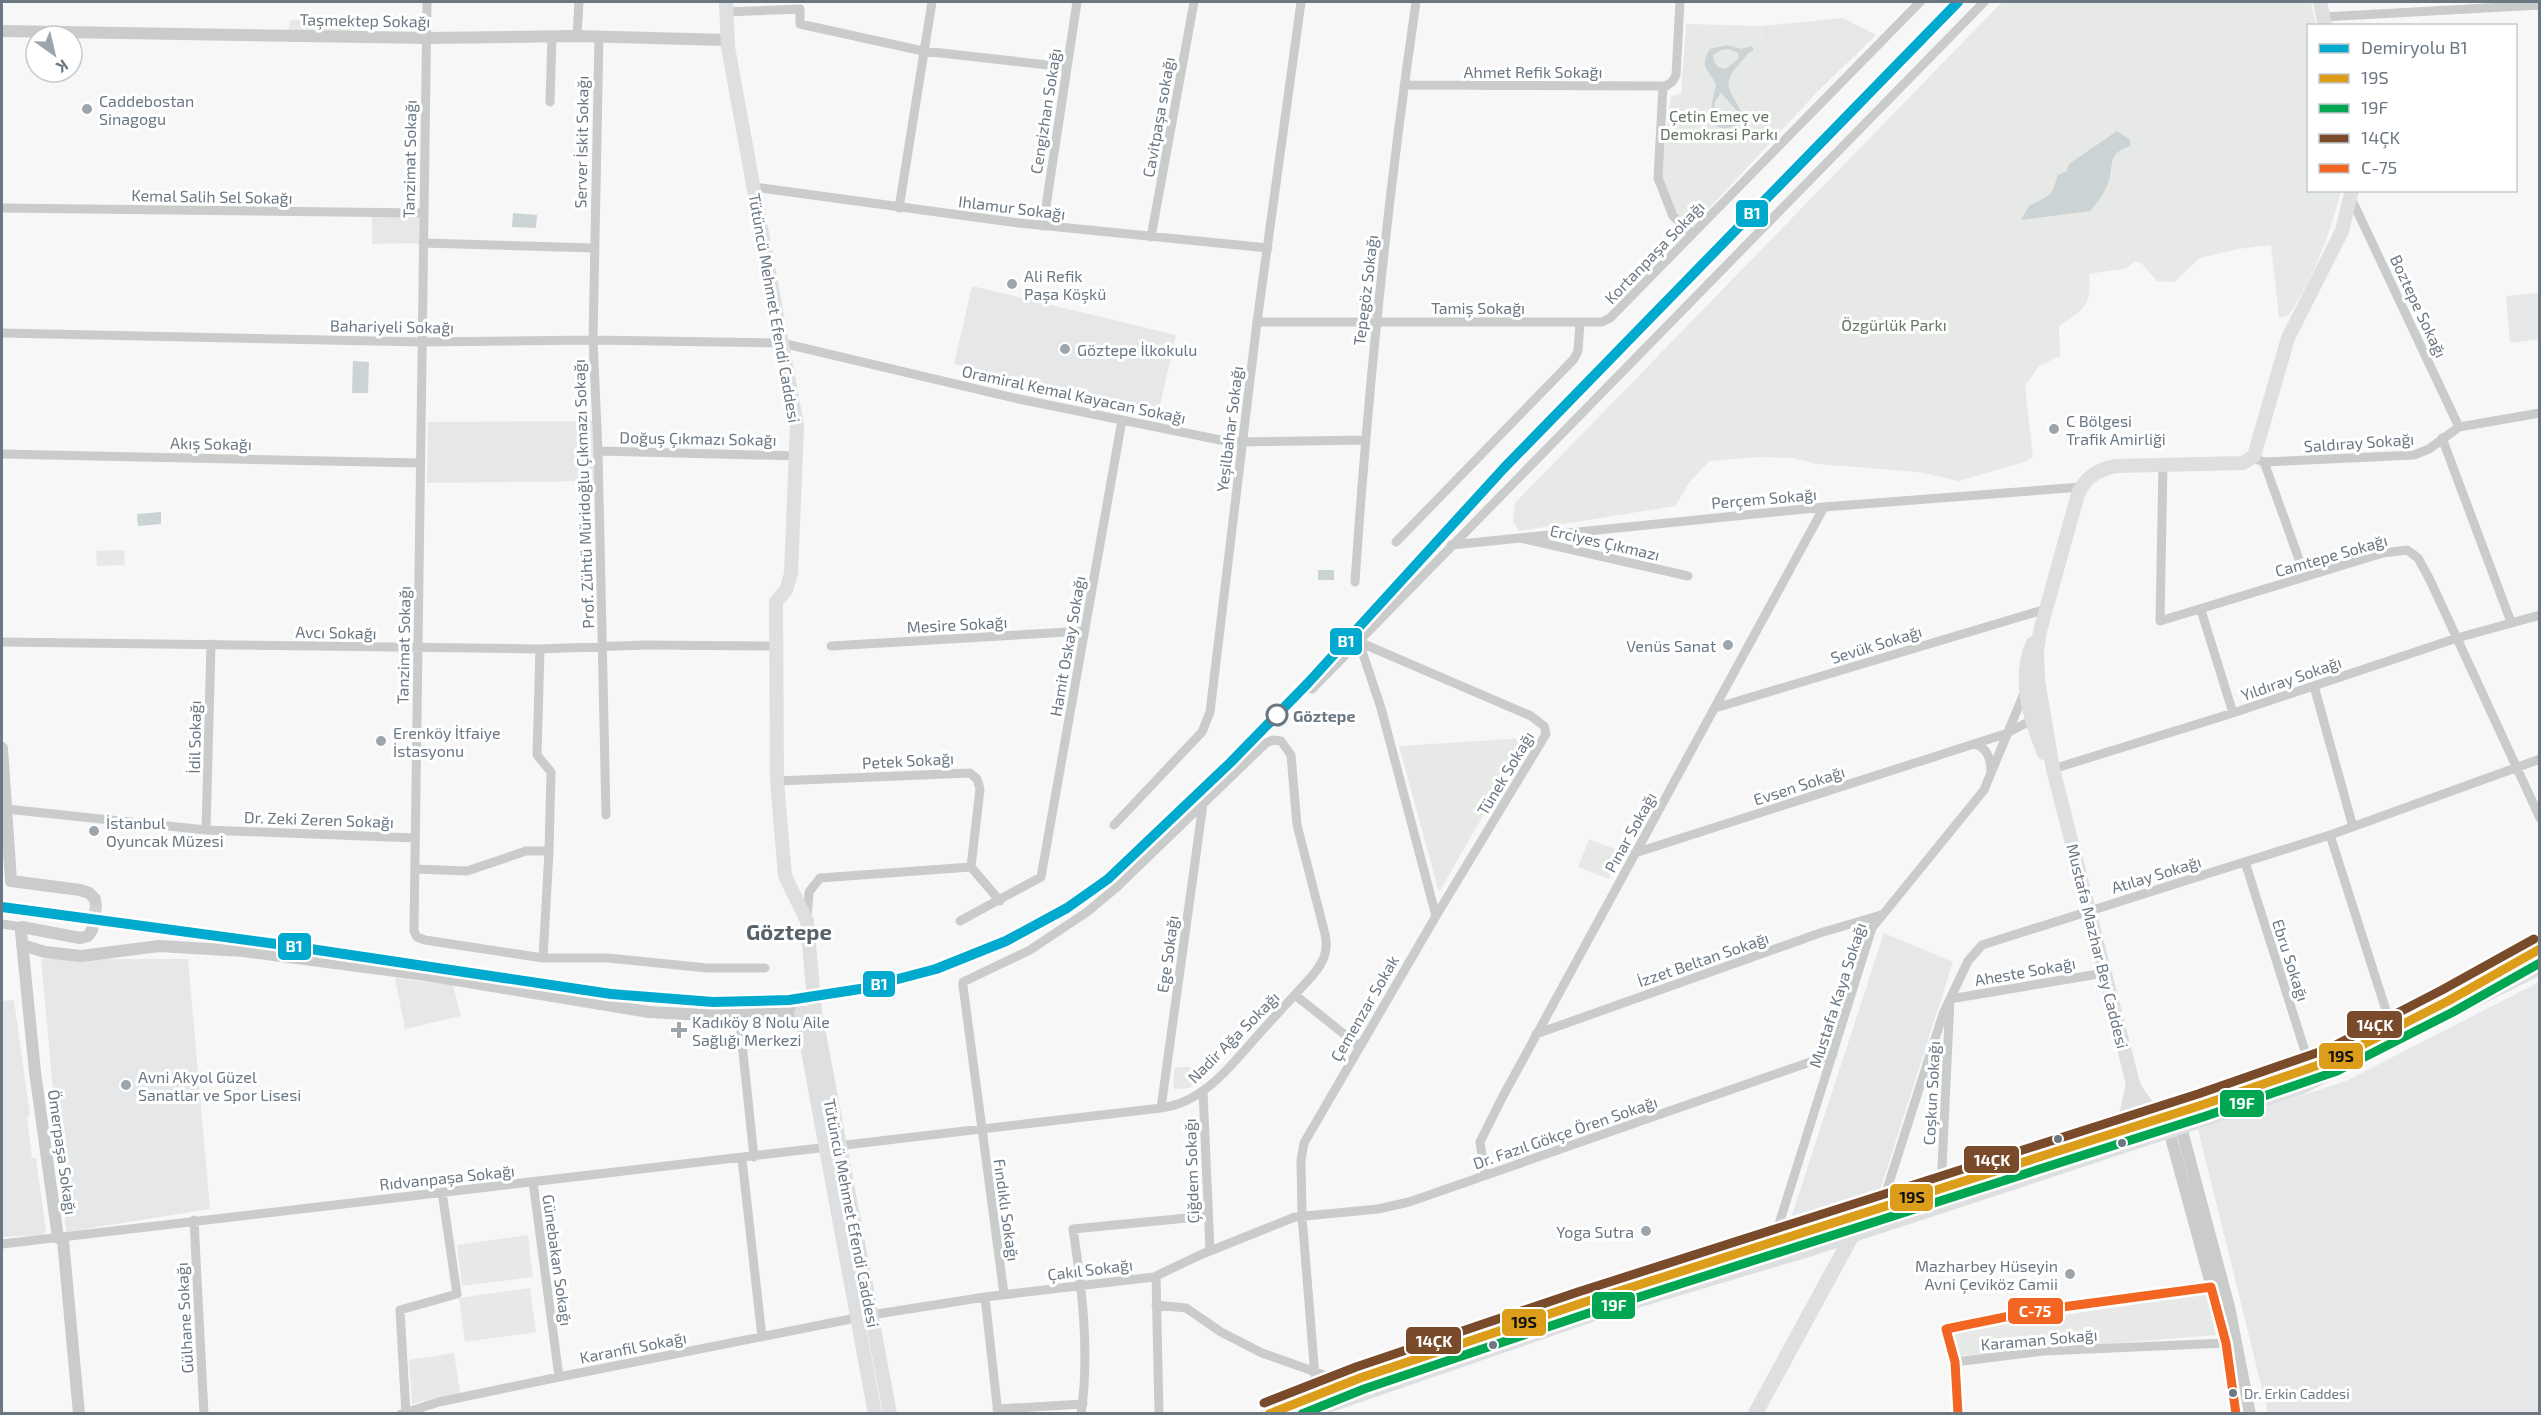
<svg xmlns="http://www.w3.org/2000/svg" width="2541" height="1415" viewBox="0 0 2541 1415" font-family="'Exo 2',sans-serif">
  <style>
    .built { fill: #e6e7e8 }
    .green { fill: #e6e9e5 }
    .water { fill: #ccd3d5; fill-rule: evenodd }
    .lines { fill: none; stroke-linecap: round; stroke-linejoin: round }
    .tertiary-tunnel { stroke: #cdd1d4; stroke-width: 12; stroke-dasharray: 12 6; stroke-linecap: butt }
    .minor { stroke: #cacccc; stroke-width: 9 }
    .tertiary { stroke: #cacccc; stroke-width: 12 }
    .secondary { stroke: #dedfe0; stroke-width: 14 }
    .primary { stroke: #dedfe0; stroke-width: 15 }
    .bus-1-casing { stroke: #fff; stroke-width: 14 }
    .bus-2-casing { stroke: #fff; stroke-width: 14 }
    .bus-3-casing { stroke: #fff; stroke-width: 14 }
    .bus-4-casing { stroke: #fff; stroke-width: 14 }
    .bus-1 { stroke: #db9d1a; stroke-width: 9 }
    .bus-2 { stroke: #00a651; stroke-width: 9 }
    .bus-3 { stroke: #7a4b2a; stroke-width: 9 }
    .bus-4 { stroke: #f26522; stroke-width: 9 }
    .rail-1-casing { stroke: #fff; stroke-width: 15 }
    .rail-1 { stroke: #00a9ce; stroke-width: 10 }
    .poi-dot { fill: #9ca4ac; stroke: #fff; stroke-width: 2 }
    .stop-dot { fill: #fff; stroke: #6b7884; stroke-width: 3 }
    .bus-dot { fill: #6b7884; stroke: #fff; stroke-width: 2 }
    .labels { text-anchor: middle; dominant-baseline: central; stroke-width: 6; stroke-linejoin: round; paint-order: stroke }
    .bus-label { font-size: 14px; fill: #6b7884; stroke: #fff; text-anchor: start }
    .street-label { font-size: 16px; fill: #6b7884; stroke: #fff }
    .poi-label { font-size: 16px; fill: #6b7884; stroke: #fff; text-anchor: start }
    .park-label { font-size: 16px; fill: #677765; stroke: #fff }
    .stop-label { font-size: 16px; font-weight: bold; fill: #6b7884; stroke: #fff; text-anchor: start }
    .district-label { font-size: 22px; font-weight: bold; fill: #58626a; stroke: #fff }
    .line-badge { stroke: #fff; stroke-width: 2 }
    .badge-label { font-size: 16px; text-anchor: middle; font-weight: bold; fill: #fff }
    .pale-badge-label { font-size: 16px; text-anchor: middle; font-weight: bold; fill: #111 }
  </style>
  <rect width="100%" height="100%" fill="#f7f7f7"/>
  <!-- built -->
  <path class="built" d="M1843,18L1876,35L1817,92L1811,83L1796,86H1748L1764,61L1762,26Z
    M372,214L419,215V243L372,244Z
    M972,286L1176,335L1158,414L954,364Z
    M2539,293V339L2510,343L2506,296Z
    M595,421L597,481L427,483L428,422Z
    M1884,933L1953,962L1876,1203L1800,1228L1796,1227L1792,1215Z
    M41,959H188L210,1209L66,1232Z
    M395,978L453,985L461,1016L405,1029Z
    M2539,982V1413H2268L2198,1129L2346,1081Z
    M14,1000L30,1115L27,1117L30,1142L32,1158H36L46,1232L42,1235L2,1237V1001Z"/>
  <!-- green -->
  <path class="green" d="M2002,2H2311L2316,25L2308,26V190L2341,191C2330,234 2314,277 2289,315L2279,318L2271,245L2238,249L2200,258L2174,282L2157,281L2142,264L2135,261L2127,268L2089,274C2092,306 2084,309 2059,326L2060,356L2039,366L2025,386L2033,457L2024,462L1959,481L1919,472L1817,464L1793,458L1759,457L1709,461L1689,483L1675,506L1519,531L1513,522L1515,503Z
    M290,20H350V32L288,33Z
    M1686,24L1762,26L1764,61L1749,85L1796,86L1799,83H1811L1817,92L1693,226L1679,221L1661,175L1671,96L1681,94Z
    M124,550L125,565L97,566L96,551Z
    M1528,738L1439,892L1399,746Z
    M1589,839L1620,851L1609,879L1578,867Z
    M1175,1067H1214L1189,1088L1175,1089L1173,1086Z
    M528,1235L533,1277L462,1286L457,1245Z
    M530,1288L536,1332L465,1342L459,1298Z
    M2207,1293L2216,1335L1960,1356L1951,1333Z
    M454,1353L460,1393L412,1404L409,1360Z"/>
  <!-- water -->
  <path class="water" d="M1726,45L1741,49L1752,46L1754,50C1747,53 1745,58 1740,63C1716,88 1736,93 1742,116L1735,126C1702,137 1712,102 1716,85C1710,69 1698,70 1710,49ZM1729,49L1738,53L1739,58L1726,69L1718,67L1714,61L1713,55L1721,50ZM1721,93L1737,111L1739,119L1735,123L1719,120L1714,114L1715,101Z
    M2117,131L2130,140V146C2111,153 2113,158 2110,176C2108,188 2098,202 2090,211L2021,220L2029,206L2048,196L2053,190L2058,175L2067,171L2069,164Z
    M513,213L537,215L536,228L512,227Z
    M353,361L369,362L368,393H352Z
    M161,512V524L138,526L137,514Z
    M1318,570H1334V580H1318Z"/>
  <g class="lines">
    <!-- tertiary-tunnel -->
    <path class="tertiary-tunnel" d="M92,930L96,907L95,899"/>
    <!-- minor -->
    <path class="minor" d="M427,2L414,931L417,937L425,940L543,958H608L707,968H765
      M726,12L800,9V24L923,51L1066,67
      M2323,17L2540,5
      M577,36L579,2
      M599,36L593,340L598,451L606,815
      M1404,85L1666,86L1672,82L1676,75L1680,2
      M1663,86L1658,178L1673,216L1692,234
      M550,102L552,36
      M754,187L1019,223L1268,248
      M2351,198L2459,427
      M2,208L422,213
      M899,208L932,2
      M1043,226L1077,2
      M1151,237L1194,2
      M423,243L594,248
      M1257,322H1580
      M2,333L423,342L593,340L782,343L1019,399L1230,442L1365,440
      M2442,438L2511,622
      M598,451L797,456
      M2,454L420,463
      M2253,458L2264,462L2414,455L2429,449L2459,427L2540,413
      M2264,462L2305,576
      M2163,464L2160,621L2383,553L2407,550L2418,558L2430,580L2540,818
      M1524,539L1688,576
      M1396,542L1574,359L1578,351L1580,322H1602L1610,318L1920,2
      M1451,545L1824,507L2081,487
      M1355,582C1368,388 1388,194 1416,2
      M2201,610L2233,713
      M2,642L540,649L645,645L778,646
      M1359,642L1381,708L1436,916
      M831,646L1085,631
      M540,649L537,755L551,772L549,851L543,958
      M2314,686L2353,827
      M1312,689L1984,2
      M1715,708L2046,609
      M1973,744C1987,746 1991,759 1991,772
      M2053,769L2233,713L2457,638L2540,615
      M777,781L970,773L977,779L980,789L971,867L1000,901
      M6,809L206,830L415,838
      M1114,825L1202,732L1210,712L1257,322L1301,2
      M206,830L211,644
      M2330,835L2392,1029
      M1635,853L2005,734L2036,718
      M2245,862L2310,1067
      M415,869L467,871L526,851H549
      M807,919L809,892L820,878L971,867
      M960,921L1041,877L1122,420
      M2,924L22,927
      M1295,995L1359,1046
      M739,1015L754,1157
      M1536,1034L1820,933L1881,915
      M1203,1091L1210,1251
      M1161,1108L1203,804
      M742,1159L762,1337
      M1485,1175L1480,1142L1502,1098L1824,507
      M533,1182L559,1377
      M1941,1189L1950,999L2104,973
      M1881,1208L1943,1014L1968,961L1982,945L2330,835L2540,759
      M194,1220L204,1414
      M1773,1243L1872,928L1984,790L2025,691
      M2,1244L1161,1108C1204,1103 1232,1064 1259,1034C1276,1015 1294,996 1312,976C1323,963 1329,952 1325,934L1297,825L1291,755L1281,741L1273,740L1266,743L1117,887L1087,912L1030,950L963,982V986L1004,1294
      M1156,1276L1159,1414
      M985,1297L998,1414
      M1156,1305L1186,1308L1221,1332L1262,1353L1338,1380H1349
      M1955,1362L2044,1351L2226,1343
      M1314,1396L1315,1377L1302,1216L1301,1160L1304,1143L1436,916L1546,734L1544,726L1531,716L1359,642
      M997,1409L1083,1404
      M401,1414L439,1402L559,1377L871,1315L985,1297L1154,1277L1200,1255L1295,1217L1378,1209L1409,1202L1833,1054
      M406,1414L400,1310L457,1294L442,1192
      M1081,1414C1090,1353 1082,1289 1073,1229L1208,1216
      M1958,1414L1955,1362L1946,1329L2040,1310L2218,1286"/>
    <!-- tertiary -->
    <path class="tertiary" d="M2,31L427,38L577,36L727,40
      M2,748L11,881L80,890L89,893L95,899
      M22,945L45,952L81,956L159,946L243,951L426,975L649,1012L706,1015L801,1013
      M2167,1123L2222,1324L2236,1414
      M2181,1127L2229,1307L2250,1414
      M79,1414L63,1240L58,1238L35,1072L21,932L22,927L80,938L88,936L92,930"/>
    <!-- secondary -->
    <path class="secondary" d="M726,2L728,47L797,426L791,574L786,590L776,602L777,781L785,876L807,921L815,1012L890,1414
      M2320,2L2325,26
      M2033,643C2017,678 2030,720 2044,753
      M815,1012L801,1013L875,1414
      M2152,1126L2143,1123L2053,769L2038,680L2037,651L2040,631L2078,494C2085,477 2099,469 2116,466L2243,463L2254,456L2288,338L2342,231L2352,190"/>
    <!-- primary -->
    <path class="primary" d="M2133,1086C2143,1101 2149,1115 2169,1115
      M2114,1131L2126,1118L2133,1086
      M1268,1414L1360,1378L1582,1303L2202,1105L2333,1060L2448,1001L2540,949
      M1303,1414L1605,1310L1813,1248L2299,1088L2540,967
      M1755,1414L1853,1234"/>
    <defs>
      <path id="bus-1" d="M1269,1414L1360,1378L1582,1303L2202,1105L2333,1060L2448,1001L2540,949"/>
      <path id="bus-2" d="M1302,1414L1364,1389L1586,1314L2206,1116L2337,1071L2453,1012L2540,963"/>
      <path id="bus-3" d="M1264,1403L1356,1367L1578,1292L2198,1094L2328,1049L2442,990L2534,939"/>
      <path id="bus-4" d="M2211,1287L2226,1343L2236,1414
        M1958,1414L1955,1362L1946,1329L2040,1310L2211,1287"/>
    </defs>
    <!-- bus-1 casing -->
    <use href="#bus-1" class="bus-1-casing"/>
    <!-- bus-2 casing -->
    <use href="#bus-2" class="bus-2-casing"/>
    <!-- bus-3 casing -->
    <use href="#bus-3" class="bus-3-casing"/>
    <!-- bus-4 casing -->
    <use href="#bus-4" class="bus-4-casing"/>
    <!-- bus-1 -->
    <use href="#bus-1" class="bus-1"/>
    <!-- bus-2 -->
    <use href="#bus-2" class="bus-2"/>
    <!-- bus-3 -->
    <use href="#bus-3" class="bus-3"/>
    <!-- bus-4 -->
    <use href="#bus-4" class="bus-4"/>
    <defs>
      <path id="rail-1" d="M2,907L284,945L611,994L713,1002L789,1000L860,989L936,969L1006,941L1067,908L1108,879L1230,763L1308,683L1504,468L1958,2"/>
    </defs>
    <!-- rail-1 casing -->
    <use href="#rail-1" class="rail-1-casing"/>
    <!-- rail-1 -->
    <use href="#rail-1" class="rail-1"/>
  </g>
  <!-- markers -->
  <g class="poi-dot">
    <circle cx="87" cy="109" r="6"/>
    <circle cx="1012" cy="284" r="6"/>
    <circle cx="1065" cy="349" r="6"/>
    <circle cx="2054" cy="429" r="6"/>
    <circle cx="1728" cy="645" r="6"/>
    <circle cx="381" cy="741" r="6"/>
    <circle cx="94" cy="831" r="6"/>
    <path d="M676 1021h6v6h6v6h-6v6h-6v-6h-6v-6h6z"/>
    <circle cx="126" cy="1085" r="6"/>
    <circle cx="1646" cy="1231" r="6"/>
    <circle cx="2070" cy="1274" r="6"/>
  </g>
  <circle class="stop-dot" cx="1277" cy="715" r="10"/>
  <g class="bus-dot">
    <circle cx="2058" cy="1139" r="5"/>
    <circle cx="2122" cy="1143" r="5"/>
    <circle cx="1493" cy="1345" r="5"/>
    <circle cx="2233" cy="1393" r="5"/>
  </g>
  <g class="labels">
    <!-- bus labels -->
    <g class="bus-label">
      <text x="2244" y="1393">Dr. Erkin Caddesi</text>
    </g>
    <!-- street labels -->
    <g class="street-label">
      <text transform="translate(365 20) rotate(1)">Taşmektep Sokağı</text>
      <text x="1533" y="71">Ahmet Refik Sokağı</text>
      <text transform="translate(1045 111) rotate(-81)">Cengizhan Sokağı</text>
      <text transform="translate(1158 117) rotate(-80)">Cavitpaşa sokağı</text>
      <text transform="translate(581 142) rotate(-89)">Server İskit Sokağı</text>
      <text transform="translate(409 159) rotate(-89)">Tanzimat Sokağı</text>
      <text transform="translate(212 196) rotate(1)">Kemal Salih Sel Sokağı</text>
      <text transform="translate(1012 207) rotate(7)">Ihlamur Sokağı</text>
      <text transform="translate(1654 252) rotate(-46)">Kortanpaşa Sokağı</text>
      <text transform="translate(1365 290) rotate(-83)">Tepegöz Sokağı</text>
      <text transform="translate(2419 306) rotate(65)">Boztepe Sokağı</text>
      <text x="1478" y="307">Tamiş Sokağı</text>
      <text transform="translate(775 308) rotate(80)">Tütüncü Mehmet Efendi Caddesi</text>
      <text transform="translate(392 326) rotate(1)">Bahariyeli Sokağı</text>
      <text transform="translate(1074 394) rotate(12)">Oramiral Kemal Kayacan Sokağı</text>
      <text transform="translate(1229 429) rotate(-83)">Yeşilbahar Sokağı</text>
      <text transform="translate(698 438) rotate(1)">Doğuş Çıkmazı Sokağı</text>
      <text transform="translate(2359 442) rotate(-4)">Saldıray Sokağı</text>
      <text transform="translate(211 443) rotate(1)">Akış Sokağı</text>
      <text transform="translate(583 494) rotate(-92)">Prof. Zühtü Müridoğlu Çıkmazı Sokağı</text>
      <text transform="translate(1764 498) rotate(-5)">Perçem Sokağı</text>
      <text transform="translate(1605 542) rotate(13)">Erciyes Çıkmazı</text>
      <text transform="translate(2331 555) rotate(-16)">Camtepe Sokağı</text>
      <text transform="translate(957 624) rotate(-3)">Mesire Sokağı</text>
      <text transform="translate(336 632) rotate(1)">Avcı Sokağı</text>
      <text transform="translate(1876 644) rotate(-17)">Sevük Sokağı</text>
      <text transform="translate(403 645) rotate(-89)">Tanzimat Sokağı</text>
      <text transform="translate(1067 646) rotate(-80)">Hamit Oskay Sokağı</text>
      <text transform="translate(2291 678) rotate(-19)">Yıldıray Sokağı</text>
      <text transform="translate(194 737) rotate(-89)">İdil Sokağı</text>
      <text transform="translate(908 760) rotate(-3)">Petek Sokağı</text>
      <text transform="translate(1505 773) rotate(-59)">Tünek Sokağı</text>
      <text transform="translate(1799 785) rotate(-18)">Evsen Sokağı</text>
      <text transform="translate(319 819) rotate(2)">Dr. Zeki Zeren Sokağı</text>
      <text transform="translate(1630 832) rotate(-61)">Pınar Sokağı</text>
      <text transform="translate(2156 874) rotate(-17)">Atılay Sokağı</text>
      <text transform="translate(2098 946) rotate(76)">Mustafa Mazhar Bey Caddesi</text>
      <text transform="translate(1167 954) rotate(-82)">Ege Sokağı</text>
      <text transform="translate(1703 959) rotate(-19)">İzzet Beltan Sokağı</text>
      <text transform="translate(2291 960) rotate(72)">Ebru Sokağı</text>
      <text transform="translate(2025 971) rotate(-10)">Aheste Sokağı</text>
      <text transform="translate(1837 995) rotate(-72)">Mustafa Kaya Sokağı</text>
      <text transform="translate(1364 1008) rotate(-60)">Çemenzar Sokak</text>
      <text transform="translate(1233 1037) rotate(-45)">Nadir Ağa Sokağı</text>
      <text transform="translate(1931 1093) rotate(-87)">Coşkun Sokağı</text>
      <text transform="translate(1565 1132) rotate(-19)">Dr. Fazıl Gökçe Ören Sokağı</text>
      <text transform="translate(63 1152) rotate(82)">Ömerpaşa Sokağı</text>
      <text transform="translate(1191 1171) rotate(-92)">Çiğdem Sokağı</text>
      <text transform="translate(447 1177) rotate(-6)">Rıdvanpaşa Sokağı</text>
      <text transform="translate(1007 1210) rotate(82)">Fındıklı Sokağı</text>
      <text transform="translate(852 1213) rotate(79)">Tütüncü Mehmet Efendi Caddesi</text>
      <text transform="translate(558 1260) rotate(82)">Günebakan Sokağı</text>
      <text transform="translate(1090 1269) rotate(-7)">Çakıl Sokağı</text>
      <text transform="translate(184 1318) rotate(-93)">Gülhane Sokağı</text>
      <text transform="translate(2039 1339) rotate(-5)">Karaman Sokağı</text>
      <text transform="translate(633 1347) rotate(-11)">Karanfil Sokağı</text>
    </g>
    <!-- poi labels -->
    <g class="poi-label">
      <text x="99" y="100">Caddebostan<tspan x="99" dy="18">Sinagogu</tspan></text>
      <text x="1024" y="275">Ali Refik<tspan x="1024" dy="18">Paşa Köşkü</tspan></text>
      <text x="1077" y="349">Göztepe İlkokulu</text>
      <text x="2066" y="420">C Bölgesi<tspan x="2066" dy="18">Trafik Amirliği</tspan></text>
      <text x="1716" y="645" text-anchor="end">Venüs Sanat</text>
      <text x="393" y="732">Erenköy İtfaiye<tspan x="393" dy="18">İstasyonu</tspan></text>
      <text x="106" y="822">İstanbul<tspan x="106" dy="18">Oyuncak Müzesi</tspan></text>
      <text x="692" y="1021">Kadıköy 8 Nolu Aile<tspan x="692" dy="18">Sağlığı Merkezi</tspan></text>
      <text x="138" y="1076">Avni Akyol Güzel<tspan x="138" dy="18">Sanatlar ve Spor Lisesi</tspan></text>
      <text x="1634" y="1231" text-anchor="end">Yoga Sutra</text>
      <text x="2058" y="1265" text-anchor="end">Mazharbey Hüseyin<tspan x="2058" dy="18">Avni Çeviköz Camii</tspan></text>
    </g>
    <!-- park labels -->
    <g class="park-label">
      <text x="1719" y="115">Çetin Emeç ve<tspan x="1719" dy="18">Demokrasi Parkı</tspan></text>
      <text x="1894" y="324">Özgürlük Parkı</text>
    </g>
    <!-- stop labels -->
    <g class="stop-label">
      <text x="1293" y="715">Göztepe</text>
    </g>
    <!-- district labels -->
    <g class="district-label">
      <text x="789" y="931">Göztepe</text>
    </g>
  </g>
  <g class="line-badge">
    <rect x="1735" y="199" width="34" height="29" rx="6" fill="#00a9ce"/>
    <rect x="1329" y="627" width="34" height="29" rx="6" fill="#00a9ce"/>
    <rect x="277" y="932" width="35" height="29" rx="6" fill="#00a9ce"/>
    <rect x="862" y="970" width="34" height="28" rx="6" fill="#00a9ce"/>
    <rect x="2346" y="1010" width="57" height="29" rx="6" fill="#7a4b2a"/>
    <rect x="2318" y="1042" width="46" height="28" rx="6" fill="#db9d1a"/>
    <rect x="2219" y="1089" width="46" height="29" rx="6" fill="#00a651"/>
    <rect x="1963" y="1145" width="57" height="29" rx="6" fill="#7a4b2a"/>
    <rect x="1889" y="1183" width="45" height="29" rx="6" fill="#db9d1a"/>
    <rect x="1591" y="1291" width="45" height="29" rx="6" fill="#00a651"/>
    <rect x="2007" y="1297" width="57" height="28" rx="6" fill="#f26522"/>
    <rect x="1501" y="1308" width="46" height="29" rx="6" fill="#db9d1a"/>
    <rect x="1405" y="1326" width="57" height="29" rx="6" fill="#7a4b2a"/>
  </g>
  <g class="badge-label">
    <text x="1752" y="219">B1</text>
    <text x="1346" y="647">B1</text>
    <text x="294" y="952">B1</text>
    <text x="879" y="990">B1</text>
    <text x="2375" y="1031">14ÇK</text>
    <text x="2242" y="1109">19F</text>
    <text x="1992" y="1166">14ÇK</text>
    <text x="1614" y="1311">19F</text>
    <text x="2035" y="1317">C-75</text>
    <text x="1434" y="1347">14ÇK</text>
  </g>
  <g class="pale-badge-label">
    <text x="2341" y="1062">19S</text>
    <text x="1912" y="1203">19S</text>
    <text x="1524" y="1328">19S</text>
  </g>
  <!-- border -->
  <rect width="2541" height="1415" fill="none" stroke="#6b7884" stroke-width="6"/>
  <!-- legend -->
  <rect x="2307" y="24" width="210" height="168" fill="#ffffff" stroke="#c4c9ce" stroke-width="1.5"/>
  <rect x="2319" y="44" width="30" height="9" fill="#00a9ce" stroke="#c4c9ce" stroke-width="1.5"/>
  <text x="2361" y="54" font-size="18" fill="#6b7884">Demiryolu B1</text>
  <rect x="2319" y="74" width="30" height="9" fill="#db9d1a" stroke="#c4c9ce" stroke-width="1.5"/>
  <text x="2361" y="84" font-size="18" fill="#6b7884">19S</text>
  <rect x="2319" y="104" width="30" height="9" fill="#00a651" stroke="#c4c9ce" stroke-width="1.5"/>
  <text x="2361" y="114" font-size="18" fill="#6b7884">19F</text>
  <rect x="2319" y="134" width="30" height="9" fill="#7a4b2a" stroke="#c4c9ce" stroke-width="1.5"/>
  <text x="2361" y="144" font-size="18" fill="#6b7884">14ÇK</text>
  <rect x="2319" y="164" width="30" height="9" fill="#f26522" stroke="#c4c9ce" stroke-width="1.5"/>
  <text x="2361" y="174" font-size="18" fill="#6b7884">C-75</text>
  <!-- north arrow -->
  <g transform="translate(54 54) rotate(146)"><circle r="28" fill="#ffffff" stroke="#c4c9ce" stroke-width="1.5"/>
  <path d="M0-4.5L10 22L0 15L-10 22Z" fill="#9ca4ac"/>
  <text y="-9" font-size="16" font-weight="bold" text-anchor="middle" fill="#6b7884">K</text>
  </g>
</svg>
